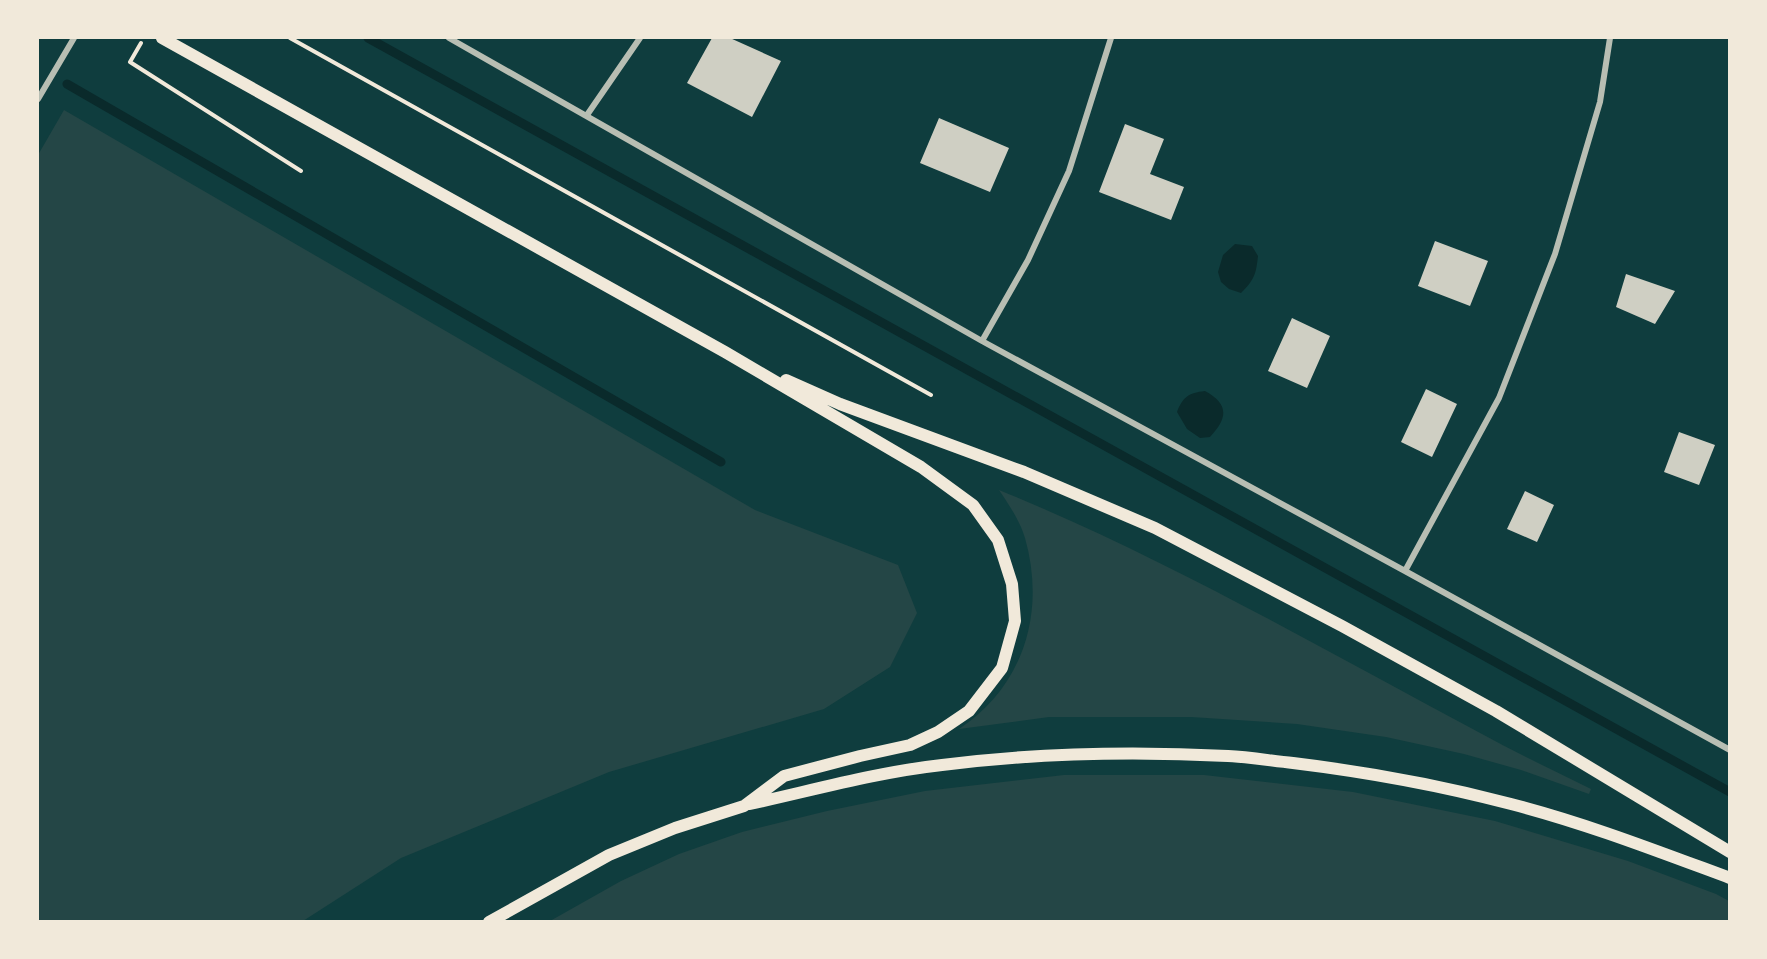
<svg xmlns="http://www.w3.org/2000/svg" width="1767" height="959" viewBox="0 0 1767 959" font-family="'Golos Text',sans-serif">
  <style>
    .green { fill: #244646 }
    .water { fill: #0a2a2b }
    .lines { fill: none; stroke-linecap: round; stroke-linejoin: round }
    .stream { stroke: #0a2a2b; stroke-width: 9 }
    .building { fill: #cfcfc3 }
    .path { stroke: #f1e9da; stroke-width: 4 }
    .minor { stroke: #b8beb3; stroke-width: 6 }
    .secondary { stroke: #f1e9da; stroke-width: 12 }
  </style>
  <rect width="100%" height="100%" fill="#0f3d3e"/>
  <!-- green -->
  <path class="green" d="M64,110L755,510L898,565L917,613L890,667L824,709L609,772L401,858L303,921H38V155Z
    M999,490C1166,558 1322,649 1482,734C1518,754 1555,771 1591,789L1589,794L1521,770L1464,754L1386,737L1297,724L1191,717H1049L959,729C1024,686 1046,612 1025,538C1020,521 1009,505 999,490Z
    M1064,775H1204L1353,792L1495,821L1628,861L1716,894L1729,901V921H550L621,881L679,854L742,832L827,811L925,791Z"/>
  <!-- water -->
  <path class="water" d="M1235,244L1252,246L1258,256C1256,275 1254,280 1241,293L1229,289L1221,282L1218,272L1223,255Z
    M1205,391C1229,404 1228,418 1210,437L1200,438L1187,429L1177,412C1183,397 1188,393 1205,391Z"/>
  <g class="lines">
    <!-- stream -->
    <path class="stream" d="M368,38L1730,792
      M67,84L721,462"/>
  </g>
  <!-- building -->
  <path class="building" d="M712,38H730L781,61L752,117L687,83Z
    M939,118L1009,148L990,192L920,163Z
    M1125,124L1164,139L1150,174L1184,187L1171,220L1099,192Z
    M1435,241L1488,261L1470,306L1418,286Z
    M1626,274L1675,291L1655,324L1616,307Z
    M1292,318L1330,336L1307,388L1268,371Z
    M1426,389L1457,404L1432,457L1401,442Z
    M1679,432L1715,445L1699,485L1664,472Z
    M1525,491L1554,505L1537,542L1507,529Z"/>
  <g class="lines">
    <!-- path -->
    <path class="path" d="M290,38L931,395
      M141,43L130,62L301,171"/>
    <!-- minor -->
    <path class="minor" d="M449,38L982,341L1405,571L1730,750
      M38,99L74,38
      M587,115L640,38
      M982,341L1028,260L1069,171L1111,38
      M1405,571L1499,398L1555,254L1600,102L1610,38"/>
    <!-- secondary -->
    <path class="secondary" d="M162,38L725,352L921,467L973,505L998,540L1012,584L1015,621L1002,668L969,711L938,732L910,745L860,756L784,776L744,806L675,828L609,855L489,922
      M786,380L840,404L1024,472L1155,528L1342,626L1496,711L1730,852
      M750,804C814,790 878,772 942,765C1037,753 1133,751 1228,756C1250,757 1272,761 1293,763C1367,772 1439,785 1511,804C1585,823 1657,851 1730,878"/>
  </g>
  <!-- border -->
  <rect width="1767" height="959" fill="none" stroke="#f1e9da" stroke-width="78"/>
</svg>
